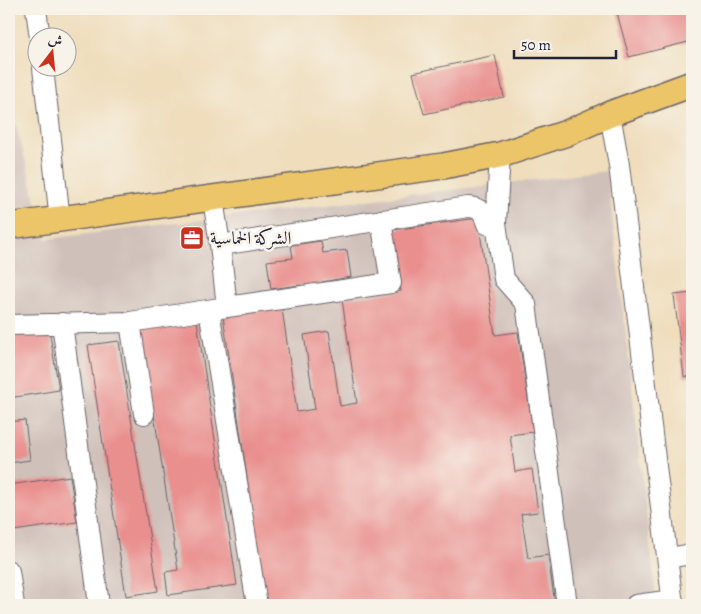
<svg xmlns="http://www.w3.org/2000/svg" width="701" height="614" viewBox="0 0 701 614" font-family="Alegreya,Amiri,serif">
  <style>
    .industrial { fill: #cfc0ba }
    .building { fill: #e98f8e }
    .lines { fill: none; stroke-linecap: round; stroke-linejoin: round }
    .minor-casing { stroke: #6a6368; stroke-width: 22 }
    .major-casing { stroke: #6a6368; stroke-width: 28 }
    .minor { stroke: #fff; stroke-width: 20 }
    .major { stroke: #edc569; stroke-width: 25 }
    .labels { text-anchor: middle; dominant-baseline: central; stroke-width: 5; stroke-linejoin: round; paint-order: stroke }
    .poi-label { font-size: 18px; fill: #22223b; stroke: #f7f3e8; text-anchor: start }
  </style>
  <rect width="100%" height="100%" fill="#f7f3e8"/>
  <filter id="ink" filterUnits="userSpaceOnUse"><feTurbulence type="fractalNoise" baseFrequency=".02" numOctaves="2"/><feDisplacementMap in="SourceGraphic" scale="10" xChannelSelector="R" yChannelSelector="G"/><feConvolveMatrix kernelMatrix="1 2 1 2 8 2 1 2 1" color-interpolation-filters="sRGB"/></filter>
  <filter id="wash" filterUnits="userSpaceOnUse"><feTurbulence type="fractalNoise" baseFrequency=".0096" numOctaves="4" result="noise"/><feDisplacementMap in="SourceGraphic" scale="20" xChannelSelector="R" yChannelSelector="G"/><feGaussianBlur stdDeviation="1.12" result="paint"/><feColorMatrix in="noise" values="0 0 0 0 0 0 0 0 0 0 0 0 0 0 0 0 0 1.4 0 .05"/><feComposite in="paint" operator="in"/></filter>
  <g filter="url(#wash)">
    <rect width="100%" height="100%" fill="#efddbc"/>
    <!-- industrial -->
    <path class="industrial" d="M9,99L46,239L607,171L657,605H9Z"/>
    <g id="blocks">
      <!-- building -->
      <path class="building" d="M616,9H692V41L629,57Z
        M495,55L504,97L424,114L413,73Z
        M478,218L495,335L518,332L533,432L510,435L515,472L532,469L538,512L521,514L528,558L548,555L555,605H266L223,316L282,308L297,412L315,409L304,335L329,331L340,406L357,403L342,299L401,291L392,230Z
        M321,241L323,253L347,250L351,277L322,282L323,288L302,291L301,285L271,289L267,261L293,258L291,245Z
        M692,293V376L684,377L674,295Z
        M197,321L237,585L168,595L165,572L178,570L141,329Z
        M49,329L59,390L9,398V335Z
        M119,341L158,591L126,596L88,345Z
        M25,420L30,460L9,463V422Z
        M70,476L77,522L13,531L9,502V485Z"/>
    </g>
  </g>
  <g filter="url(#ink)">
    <use href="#blocks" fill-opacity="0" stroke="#6a6368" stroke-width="1"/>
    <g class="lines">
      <defs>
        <path id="minor" d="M36,9L40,38
          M43,68L60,220
          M610,114L619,165L673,605
          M500,155L496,223L504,279L526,304L567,605
          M213,199L220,245L468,207C481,208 483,212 487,224L496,223
          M227,307L391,283L381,220
          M209,310L257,605
          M130,322L144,414
          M62,323L99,605
          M9,325L130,322L227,307L220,245
          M668,558L692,554
          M9,571L14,605
          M636,605L673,600"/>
        <path id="major" d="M9,226L443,166L500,155L567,133L610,114L692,84"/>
      </defs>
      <!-- minor casing -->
      <use href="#minor" class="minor-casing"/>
      <!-- major casing -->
      <use href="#major" class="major-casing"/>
      <!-- minor -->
      <use href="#minor" class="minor"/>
      <!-- major -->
      <use href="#major" class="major"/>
    </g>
  </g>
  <!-- icons -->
  <defs>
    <symbol id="office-square" viewBox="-11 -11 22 22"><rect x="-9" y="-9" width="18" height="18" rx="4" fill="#c8321e" stroke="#f7f3e8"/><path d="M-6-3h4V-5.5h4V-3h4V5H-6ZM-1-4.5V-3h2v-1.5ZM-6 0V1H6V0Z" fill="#fff"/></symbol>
  </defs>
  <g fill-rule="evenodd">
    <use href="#office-square" x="178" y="224" width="28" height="28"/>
  </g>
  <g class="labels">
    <!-- poi labels -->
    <g class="poi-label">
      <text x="210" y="238">الشركة الخماسية</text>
    </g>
  </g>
  <!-- margin -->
  <rect width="701" height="614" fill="none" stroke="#f7f3e8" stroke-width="30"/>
  <!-- north arrow -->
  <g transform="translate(52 52) rotate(16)"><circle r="24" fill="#f7f3e8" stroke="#a29fa3"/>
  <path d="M0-4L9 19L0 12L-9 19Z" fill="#c8321e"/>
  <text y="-8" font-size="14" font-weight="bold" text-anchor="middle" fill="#22223b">ش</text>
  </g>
  <!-- scale -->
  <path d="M514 50v8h102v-8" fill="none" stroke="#22223b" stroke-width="2.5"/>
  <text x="521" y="50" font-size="15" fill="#22223b" stroke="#f7f3e8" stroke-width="4" paint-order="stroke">50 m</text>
</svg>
